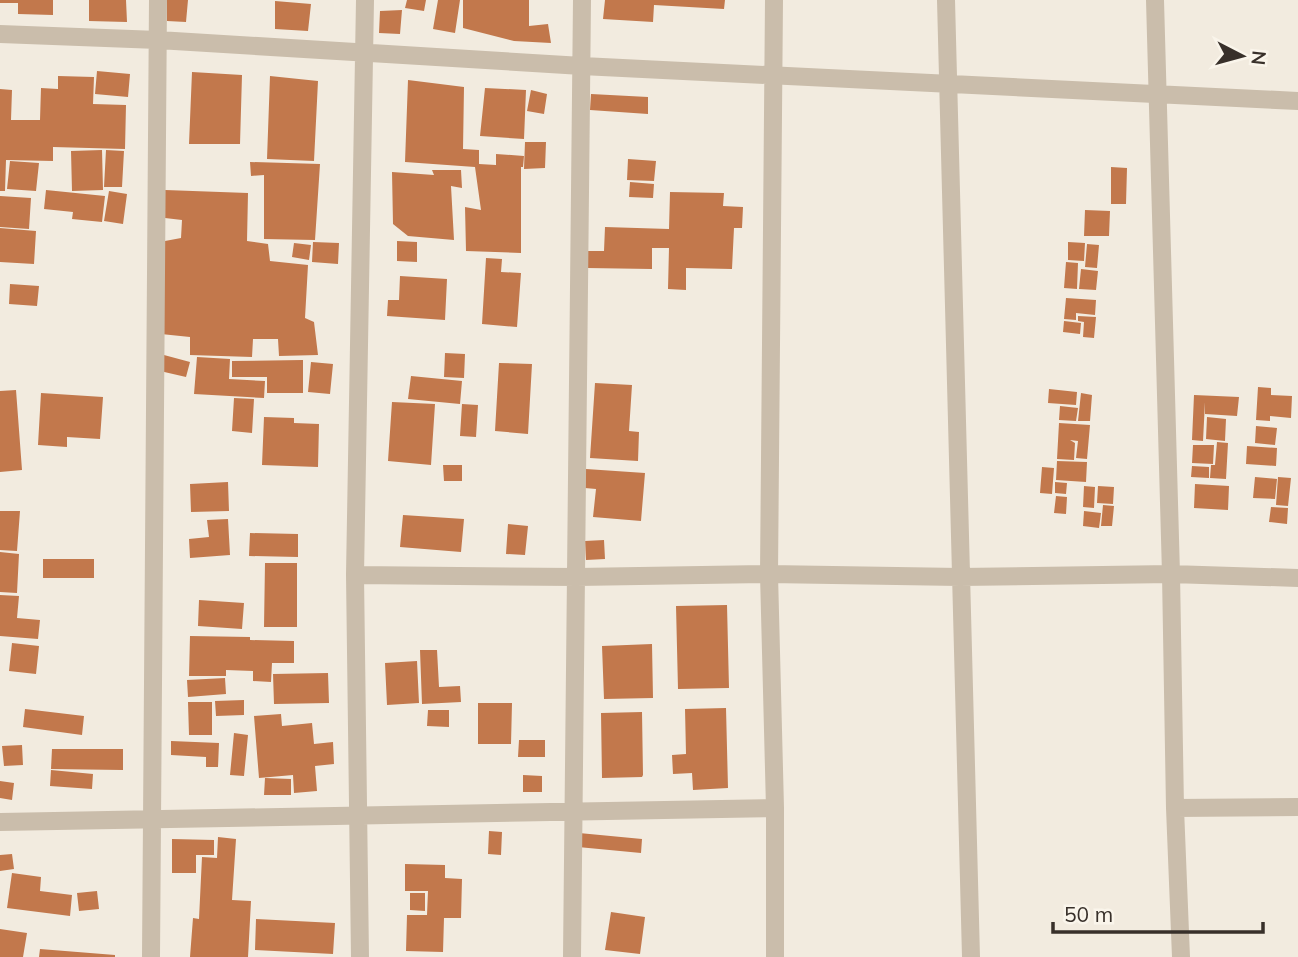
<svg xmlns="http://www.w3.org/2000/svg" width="1298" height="957" viewBox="0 0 1298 957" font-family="Mulish,sans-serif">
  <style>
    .building { fill: #c2784c }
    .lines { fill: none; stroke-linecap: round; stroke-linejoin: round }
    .minor { stroke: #cabdab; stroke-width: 18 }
  </style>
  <rect width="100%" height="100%" fill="#f2ebdf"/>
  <!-- building -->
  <path class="building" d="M0,0H53V15L18,14V3H0Z
    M89,0H126L127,22L89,21Z
    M167,0H188L186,22L167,21Z
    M407,0H426L424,11L405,8Z
    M438,0H460L455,33L433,29Z
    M463,0H529V26L548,24L551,43L514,41L463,28Z
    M605,0H725L724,9L654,5L653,22L603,19Z
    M275,1L311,4L308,31L275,29Z
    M402,10L400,34L379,33L380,11Z
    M97,71L130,74L128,97L95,94Z
    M192,72L242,75L240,144H189Z
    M58,76L94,77L93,104L126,105L125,149L53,147V161L6,160L5,191H0V89L12,90L11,120H40L41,88L58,89Z
    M270,76L318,81L314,161L267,159Z
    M408,80L464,87L463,149L479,150V164L496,165V154L524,156L523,167H521V253L466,251L465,207L481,210L475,167L405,162Z
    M485,88L526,90L524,139L480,136Z
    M531,90L547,94L544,114L527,111Z
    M591,94L648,97V114L590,110Z
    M525,142H546L545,168L524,169Z
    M102,150L103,190L72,191L71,151Z
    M106,150L124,151L122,187H104Z
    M628,159L656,161L654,181L627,180Z
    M10,161L39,163L36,191L7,189Z
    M250,162L320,164L315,240L264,239V175L251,176Z
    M1111,167L1127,168L1126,204H1111Z
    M432,170H461L462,188L451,186L454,240L408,236L393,224L392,172L434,175Z
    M630,182L654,184L653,198L629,197Z
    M46,190L105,196L102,222L72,219L73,212L44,209Z
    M165,190L248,193L247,241L268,244L270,261L308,265L305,318L314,322L318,355L279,356L278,339H253L252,357L190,355V337L161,334L165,241L181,238L182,220L165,218Z
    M109,191L127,194L123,224L104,221Z
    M670,192L724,193L723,206L743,207L742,228H734L732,269L686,268V290L668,289L669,248H652V269L587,268V251H604L605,227L669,229Z
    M0,196L31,198L29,229L0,227Z
    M1085,210L1110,211L1109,236H1084Z
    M0,228L36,231L34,264L0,262Z
    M397,241L417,242V262L397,261Z
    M313,242L339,243L338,264L312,262Z
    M1068,242L1085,243L1084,261L1068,260Z
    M294,243L311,245L309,260L292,257Z
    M1087,244L1099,245L1097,268L1085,267Z
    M486,258L502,259L501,272L521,273L517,327L482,324Z
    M1066,262L1078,263L1077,289L1064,288Z
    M1081,269L1098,271L1096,290L1079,289Z
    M400,276L447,279L445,320L387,316L388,300H399Z
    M10,284L39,286L37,306L9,304Z
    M1066,298L1096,300L1095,315L1076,313V320L1064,319Z
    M1078,316L1096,317L1094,338L1083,337L1084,322L1078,321Z
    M1064,321L1081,323L1080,334L1063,332Z
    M445,353L465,354L464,378L444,377Z
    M164,355L190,362L186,377L160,371Z
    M197,357L230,359L229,379L265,381L264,398L194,394Z
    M303,360V393H267V377H232V361Z
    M311,362L333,364L330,394L308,392Z
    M499,363L532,364L528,434L495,431Z
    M411,376L462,381L460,404L408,399Z
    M595,383L632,385L629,431L639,432L638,461L590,458Z
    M1258,387L1271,388V395L1292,396L1291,418L1270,416V421L1256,420Z
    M1049,389L1077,392L1076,405L1048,403Z
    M16,390L22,470L0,472V391Z
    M41,393L103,397L100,439L67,437V447L38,445Z
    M1081,393L1092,395L1090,421H1078Z
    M1194,395L1239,397L1237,416L1205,414V402L1203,441L1192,440Z
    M234,398L254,399L252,433L232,431Z
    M392,402L435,404L431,465L388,461Z
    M462,404L478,405L476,437L460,436Z
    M1060,406L1078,408L1076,421L1059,420Z
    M264,417L294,418V423L319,424L318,467L262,465Z
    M1207,417L1226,419L1225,441L1206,439Z
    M1059,423L1090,425L1087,459L1076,458L1078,441L1070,440L1075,443L1074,460L1057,459Z
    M1256,426L1277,428L1275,445L1255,443Z
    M1217,442L1228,443L1226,479L1210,478L1211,465H1215Z
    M1193,445H1214L1213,464L1192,463Z
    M1247,446L1277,448L1276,466L1246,464Z
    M1057,461L1087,462L1086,482L1056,480Z
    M443,465H462V481H444Z
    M1192,466L1209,467V478L1191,477Z
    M1042,467L1054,468L1052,494L1040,493Z
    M586,469L645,473L641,521L593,517L596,489L585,488Z
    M1255,477L1277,479L1275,499L1253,498Z
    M1278,477L1291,478L1288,506L1276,505Z
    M228,482L229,511L191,512L190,484Z
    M1055,482L1067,483L1066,494L1055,493Z
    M1195,484L1229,486L1228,510L1194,508Z
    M1084,486L1095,487L1094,508L1083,507Z
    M1098,486L1114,487L1113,504L1097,503Z
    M1056,496L1067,497L1066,514L1054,513Z
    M1103,505L1114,506L1112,526H1101Z
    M1271,507L1288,508L1287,524L1269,522Z
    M0,511H20L17,551L0,550Z
    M1084,511L1101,513L1099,528L1083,526Z
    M403,515L464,519L461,552L400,547Z
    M228,519L230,555L190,558L189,539L209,537L207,520Z
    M508,524L528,526L525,555L506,554Z
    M250,533L298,534V557L249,556Z
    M604,540L605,559L586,560L585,541Z
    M0,552L19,554L17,593L0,592Z
    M43,559H94V578H43Z
    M265,563H297V627H264Z
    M0,595L19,596L17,618L40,620L38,639L0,636Z
    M199,600L244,603L242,629L198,626Z
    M727,605L729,688L678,689L676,606Z
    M190,636L250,637V640L294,641V663H272L271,682L253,681V671L226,670V676H189Z
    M12,643L39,646L36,674L9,671Z
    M652,644L653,698L604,699L602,646Z
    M420,650H437L439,687L460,686L461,702L422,704Z
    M417,661L419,703L387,705L385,663Z
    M328,673L329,703L274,704L273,674Z
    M225,678L226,694L188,697L187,680Z
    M244,700V715L216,716L215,701Z
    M188,702H212V735H189Z
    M478,703H512L511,744H478Z
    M726,708L728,788L693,790L692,773L673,774L672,755L686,754L685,709Z
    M25,709L84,716L82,735L23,727Z
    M428,710H449V727L427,726Z
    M642,712L643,775L642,777L602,778L601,713Z
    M281,714L282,726L312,723L314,744L333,742L334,764L315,766L317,791L294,793L293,775L259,778L254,716Z
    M234,733L248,735L244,776L230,775Z
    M519,740H545V757H518Z
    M171,741L219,743L218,767H206V757L171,755Z
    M22,745L23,765L4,766L2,746Z
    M52,749H123V770L51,769Z
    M51,770L93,774L92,789L50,786Z
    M523,775L542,776V792H523Z
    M265,778L291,779V795H264Z
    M0,781L14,783L12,800L0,798Z
    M489,831L502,832L501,855L488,854Z
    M579,833L642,839L641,853L578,847Z
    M218,837L236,839L232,900L251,901L248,957H190L193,918L199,919L202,857L217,858Z
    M172,839L214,840V855H196V873H172Z
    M12,854L14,869L0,871V855Z
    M405,864L445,865V878L462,879L461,918H444L443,952L406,951L407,915H427L428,891H405Z
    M12,873L41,877L40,891L72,895L70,916L7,908Z
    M97,891L99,909L79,911L77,893Z
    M410,893H425V911L410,910Z
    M611,912L645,917L640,954L605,950Z
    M256,919L335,923L333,954L255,950Z
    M0,929L27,933L23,957H0Z
    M40,949L115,955V957H39Z"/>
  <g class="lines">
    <!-- minor -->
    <path class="minor" d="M774,0L769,574L775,808V957
      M946,0L971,957
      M1155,0L1171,574L1175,808L1181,957
      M0,34L158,40L582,66L1298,101
      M355,575L577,577L769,574L960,577L1171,574L1298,578
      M1175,808L1298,807
      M0,822L775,808
      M151,957L158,0
      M360,957L355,575L365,0
      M572,957L582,0"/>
  </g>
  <!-- north arrow -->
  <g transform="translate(1242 56) rotate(96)" stroke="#faf5eb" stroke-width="5" paint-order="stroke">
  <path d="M0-5L12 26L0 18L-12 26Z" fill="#38302a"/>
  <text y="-10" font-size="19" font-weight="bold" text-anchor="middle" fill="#38302a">N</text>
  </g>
  <!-- scale -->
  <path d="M1053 922v10h210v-10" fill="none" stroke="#38302a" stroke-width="3.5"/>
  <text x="1064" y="922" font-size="21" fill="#38302a" stroke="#faf5eb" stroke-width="5" paint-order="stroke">50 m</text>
</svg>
